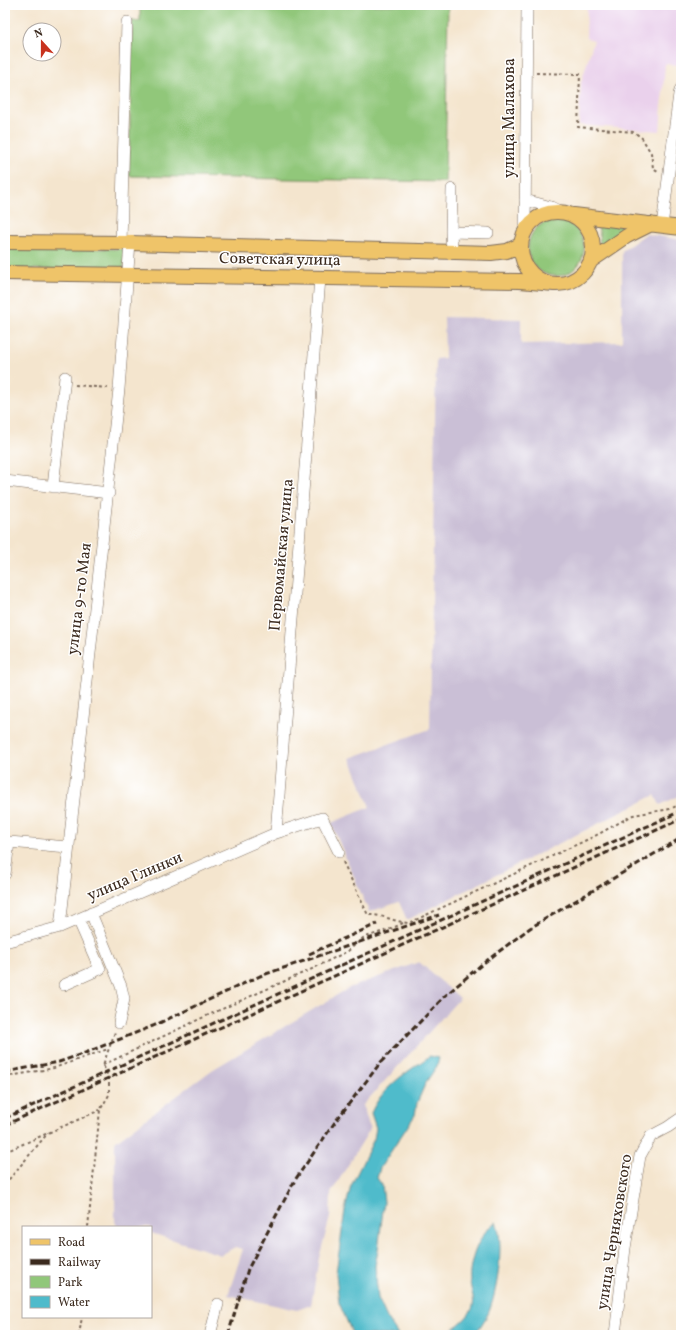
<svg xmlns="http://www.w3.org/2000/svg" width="686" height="1340" viewBox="0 0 686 1340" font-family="Vollkorn,serif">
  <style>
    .built { fill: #ead1ec }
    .industrial { fill: #cabfd6 }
    .green { fill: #91c77a; stroke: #66784c }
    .water { fill: #4fbbcb; stroke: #457274 }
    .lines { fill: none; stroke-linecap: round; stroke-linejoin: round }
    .minor-casing { stroke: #7c6b5c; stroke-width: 12 }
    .major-casing { stroke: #7c6b5c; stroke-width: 16 }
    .path { stroke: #7c6b5c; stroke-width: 2; stroke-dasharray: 3 3; stroke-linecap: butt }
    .minor { stroke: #fff; stroke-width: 11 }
    .major { stroke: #efc469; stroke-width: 14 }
    .rail { stroke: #3b2a1e; stroke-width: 3; stroke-dasharray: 6 3; stroke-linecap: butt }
    .labels { text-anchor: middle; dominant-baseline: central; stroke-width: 3; stroke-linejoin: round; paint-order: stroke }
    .street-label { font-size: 16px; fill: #3b2a1e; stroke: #fff }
  </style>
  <rect width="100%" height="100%" fill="#fff"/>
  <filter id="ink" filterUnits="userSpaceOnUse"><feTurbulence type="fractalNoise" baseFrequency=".025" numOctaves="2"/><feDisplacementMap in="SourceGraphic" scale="8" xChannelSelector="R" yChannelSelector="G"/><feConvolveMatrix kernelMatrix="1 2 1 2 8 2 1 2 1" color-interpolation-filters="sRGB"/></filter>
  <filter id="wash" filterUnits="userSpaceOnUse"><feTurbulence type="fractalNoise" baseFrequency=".012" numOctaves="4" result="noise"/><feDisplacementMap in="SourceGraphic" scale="16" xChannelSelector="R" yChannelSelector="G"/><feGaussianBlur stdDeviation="0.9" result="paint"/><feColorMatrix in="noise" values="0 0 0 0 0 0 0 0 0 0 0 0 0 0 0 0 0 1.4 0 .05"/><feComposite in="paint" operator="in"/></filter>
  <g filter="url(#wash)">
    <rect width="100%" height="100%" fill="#f4e5ce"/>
    <!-- built -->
    <path class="built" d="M587,5H681V65L665,64L660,131L579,125L581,83L594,40L586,38Z"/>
    <!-- industrial -->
    <path class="industrial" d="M646,234L681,240V795L660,805L655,795L407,920L399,902L369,912L331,823L370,807L350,758L430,729L436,359L445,358L444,317L521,319V344L622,342V251Z
      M419,962L460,998L363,1105L370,1129L331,1193L330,1217L319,1258L311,1305L297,1310L228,1295L243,1249L235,1247L221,1255L151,1233V1227H117L115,1221V1142L212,1070L349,988Z"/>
    <!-- green -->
    <path class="green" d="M140,5H448L445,182L129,176L132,21H140Z
      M528 248a28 28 0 1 1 56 0a28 28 0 1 1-56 0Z
      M595,222L626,227L600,248L599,230Z
      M5,248L124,249V270L5,269Z"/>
    <!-- water -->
    <path class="water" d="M430,1056L439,1058L437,1066L426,1082L417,1103L415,1115L380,1168L377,1178L382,1185L384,1202L378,1250L375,1266L378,1298L388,1320L398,1335H353L339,1303L336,1273L345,1210L351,1186L374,1139L376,1128L371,1113C383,1086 406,1073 430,1056Z
      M496,1222C505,1243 497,1294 488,1314C484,1321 479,1329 474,1335H442C453,1329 466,1321 472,1309C476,1300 471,1292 470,1282C468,1264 479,1232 496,1222Z"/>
  </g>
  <g filter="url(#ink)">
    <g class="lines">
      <defs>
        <path id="minor" d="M452,189L451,232L452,252
          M525,200L551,207L561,212
          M662,226L679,94L681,88
          M525,231L527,5
          M451,232L488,233
          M121,243L127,22
          M5,481L109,493
          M53,487L65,377
          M276,833L320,278
          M5,874L9,842L68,847
          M91,913L121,986L124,999L119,1023
          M60,927L119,389L130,243
          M5,942L60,927L276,833L322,818L339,852
          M64,985L100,969L78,919
          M210,1335L218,1304
          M615,1335L625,1248L640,1156L651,1136L668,1127L681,1118"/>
        <path id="major" d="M521 248a36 36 0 1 1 72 0a36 36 0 1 1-72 0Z
          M574,215L681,228
          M5,242L130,243L491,253L507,251L520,245
          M592,260L627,236L651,224
          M5,273L520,281L554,284"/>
      </defs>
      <!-- minor casing -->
      <use href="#minor" class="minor-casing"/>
      <!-- major casing -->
      <use href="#major" class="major-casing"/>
      <!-- path -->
      <path class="path" d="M536,73L580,74L578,127L634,132L642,138L651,153L653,168L658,171
        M75,385L108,388
        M343,862L368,915C382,914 394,922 409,923L595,836L633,815L670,809L681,804
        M103,1065L204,1017L312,969L348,951L363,938L393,928L403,923
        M5,1077L54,1068L108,1049
        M5,1152L100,1110
        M5,1184L48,1133
        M88,1227L100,1110L109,1095V1078L103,1065L115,1032
        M79,1335L82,1317
        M257,1335L259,1332"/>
      <!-- minor -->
      <use href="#minor" class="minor"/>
      <!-- major -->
      <use href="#major" class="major"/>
      <!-- rail -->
      <path class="rail" d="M309,954L377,924
        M5,1072L59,1062L85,1053L153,1026L260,976L439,915
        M5,1118L681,811
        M5,1125L681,819
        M228,1335L248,1269L295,1180L335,1122L381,1062L445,996L481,965L530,928L681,838"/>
    </g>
  </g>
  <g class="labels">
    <!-- street labels -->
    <g class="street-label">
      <text transform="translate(510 118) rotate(-90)">улица Малахова</text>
      <text transform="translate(280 260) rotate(1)">Советская улица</text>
      <text transform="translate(282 555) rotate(-85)">Первомайская улица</text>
      <text transform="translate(80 599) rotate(-83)">улица 9-го Мая</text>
      <text transform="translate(135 877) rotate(-23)">улица Глинки</text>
      <text transform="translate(615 1232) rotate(-81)">улица Черняховского</text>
    </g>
  </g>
  <!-- margin -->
  <rect width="686" height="1340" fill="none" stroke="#fff" stroke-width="20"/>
  <!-- legend -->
  <rect x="22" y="1226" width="130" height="92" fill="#ffffff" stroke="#b1aaa5"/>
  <rect x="30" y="1239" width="20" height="6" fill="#efc469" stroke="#b1aaa5"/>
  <text x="58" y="1246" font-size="12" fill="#3b2a1e">Road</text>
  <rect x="30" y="1259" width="20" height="6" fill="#3b2a1e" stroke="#b1aaa5"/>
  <text x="58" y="1266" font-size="12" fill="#3b2a1e">Railway</text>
  <rect x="30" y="1276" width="20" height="12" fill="#91c77a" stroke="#b1aaa5"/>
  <text x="58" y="1286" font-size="12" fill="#3b2a1e">Park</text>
  <rect x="30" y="1296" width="20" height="12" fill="#4fbbcb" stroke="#b1aaa5"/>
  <text x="58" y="1306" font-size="12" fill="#3b2a1e">Water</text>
  <!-- north arrow -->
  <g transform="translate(42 42) rotate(339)"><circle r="19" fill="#ffffff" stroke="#b1aaa5"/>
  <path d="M0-3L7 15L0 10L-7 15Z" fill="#c8321e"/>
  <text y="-6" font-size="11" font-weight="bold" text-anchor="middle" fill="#3b2a1e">N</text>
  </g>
</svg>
